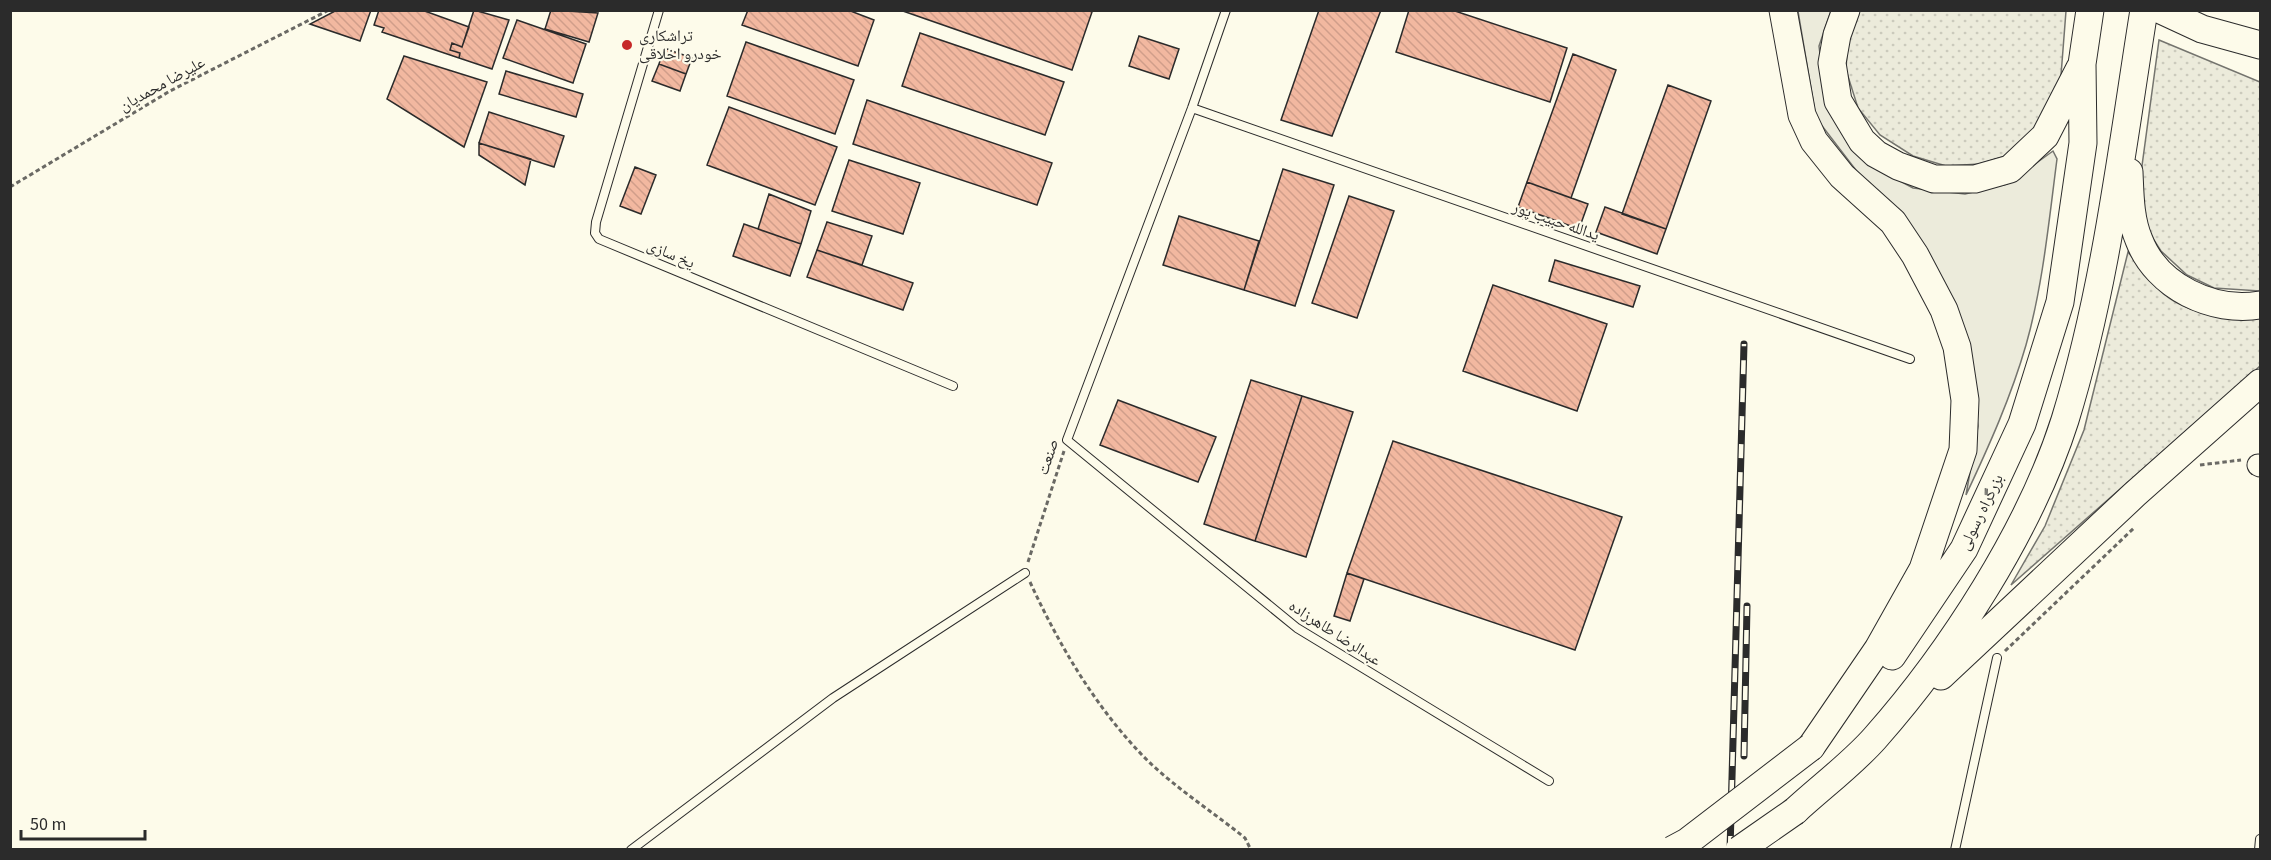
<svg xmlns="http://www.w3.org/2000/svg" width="2271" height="860" viewBox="0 0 2271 860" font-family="'Source Sans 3','Noto Naskh Arabic',sans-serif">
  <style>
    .grass { fill: url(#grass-dots); stroke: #74746e; stroke-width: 1.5 }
    .green { fill: #ecebdb; stroke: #74746e; stroke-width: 1.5 }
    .building { fill: url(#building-back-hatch); stroke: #2b2b2b; stroke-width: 1.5 }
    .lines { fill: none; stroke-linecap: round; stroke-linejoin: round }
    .lane-casing { stroke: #2b2b2b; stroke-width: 10 }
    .secondary-casing { stroke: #2b2b2b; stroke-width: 23 }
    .highway-casing { stroke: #2b2b2b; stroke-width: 29 }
    .path { stroke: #6a6964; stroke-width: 3; stroke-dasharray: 4.5 3; stroke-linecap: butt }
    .lane { stroke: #fdfbea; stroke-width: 8 }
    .secondary { stroke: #fdfbea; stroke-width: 21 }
    .highway { stroke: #fdfbea; stroke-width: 27 }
    .rail-casing { stroke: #2b2b2b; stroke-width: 7 }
    .rail { stroke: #fdfbea; stroke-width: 4.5; stroke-dasharray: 14; stroke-linecap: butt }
    .highway-bridge-casing { stroke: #2b2b2b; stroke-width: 29; stroke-linecap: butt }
    .highway-bridge { stroke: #fdfbea; stroke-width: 27 }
    .poi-dot { fill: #c62828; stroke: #fdfbea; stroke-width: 2 }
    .labels { text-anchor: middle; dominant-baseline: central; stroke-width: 4.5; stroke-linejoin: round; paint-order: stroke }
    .poi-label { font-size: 16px; fill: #2b2b2b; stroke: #fdfbea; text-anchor: start }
    .street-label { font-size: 16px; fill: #2b2b2b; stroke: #fdfbea }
  </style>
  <defs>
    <pattern id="grass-dots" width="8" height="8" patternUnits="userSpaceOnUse" patternTransform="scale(1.5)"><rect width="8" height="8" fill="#ecebdb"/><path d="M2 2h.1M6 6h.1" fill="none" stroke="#cbcabc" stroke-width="1.8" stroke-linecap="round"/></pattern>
    <pattern id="building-back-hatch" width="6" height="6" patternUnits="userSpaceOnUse" patternTransform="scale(1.5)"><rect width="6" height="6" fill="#f2b8a0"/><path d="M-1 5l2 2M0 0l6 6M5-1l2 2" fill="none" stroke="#d09e8a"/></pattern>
  </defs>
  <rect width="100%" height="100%" fill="#fdfbea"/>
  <!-- grass -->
  <path class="grass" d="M1858,11H2066L2060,88L2034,132L2006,156L1979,164L1946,166L1913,156L1880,135L1858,108L1846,70L1848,33Z
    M2159,40L2260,82V291L2214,288L2187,275L2161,251L2146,228L2139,188Z
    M2128,252C2139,265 2151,284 2165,295C2187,313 2233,322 2260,317V366L2011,585L2045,526L2084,430Z"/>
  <!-- green -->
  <path class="green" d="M1798,11H1831L1819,46L1826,100L1868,164L1913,188L1965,194L2007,184L2053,151L2057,159C2049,220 2043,285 2026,345C2011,397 1989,446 1966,495L1978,426L1970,375L1878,199L1816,118Z"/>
  <!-- building -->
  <path class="building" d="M337,10H371L360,41L310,24Z
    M379,10H422L469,27L462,47L452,43L450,50L460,53L459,58L382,32L384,28L374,25Z
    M474,10L509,20L492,69L459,58L460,53L450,50L452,43L462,47Z
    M551,10L598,13L589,42L545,29Z
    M748,10H848L874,20L858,66L742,25Z
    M900,10H1087L1092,12L1072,70Z
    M1319,10H1381L1332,136L1281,120Z
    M1409,10H1452L1567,48L1550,102L1396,52Z
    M517,20L586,44L573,83L503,58Z
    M920,33L1064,82L1045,135L902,86Z
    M1139,36L1179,49L1169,79L1129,66Z
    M746,42L854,80L835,134L727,96Z
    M664,48L692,58L686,74L659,64Z
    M1573,54L1616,70L1571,198L1527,182Z
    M404,56L487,82L464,147L387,99Z
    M659,64L686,74L680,91L652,81Z
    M506,71L583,94L576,117L499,94Z
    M1668,85L1711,101L1666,229L1622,214Z
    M867,100L1052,163L1037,205L853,144Z
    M729,107L837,147L815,205L707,165Z
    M489,112L564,136L554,167L479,143Z
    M479,143L531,159L525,185L479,155Z
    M849,160L920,183L903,234L832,211Z
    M635,167L656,175L641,214L620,206Z
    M1283,169L1334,185L1295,306L1244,290Z
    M1527,182L1588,204L1579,229L1518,207Z
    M769,194L811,211L801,244L758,229Z
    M1349,196L1394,211L1357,318L1312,303Z
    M1605,207L1666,229L1657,254L1596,232Z
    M1179,216L1259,241L1244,290L1163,265Z
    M827,222L872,236L862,265L817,250Z
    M744,224L801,244L790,276L733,256Z
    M817,250L913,283L903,310L807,277Z
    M1555,260L1640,286L1633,307L1549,281Z
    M1493,285L1607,324L1577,411L1463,371Z
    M1251,380L1302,396L1255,541L1204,524Z
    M1302,396L1353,412L1306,557L1255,541Z
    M1118,400L1216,437L1198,482L1100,445Z
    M1393,441L1622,517L1575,650L1347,573Z
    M1347,573L1364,579L1350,621L1334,616Z"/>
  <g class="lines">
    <defs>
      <path id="lane" d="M659,10L596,222L595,233L599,239L953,386
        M1226,10L1192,108L1067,440L1297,628L1549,781
        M1192,108L1910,359
        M631,850L833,698L1025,573
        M1955,850L1997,658
        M2259,850L2260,839"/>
      <path id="secondary" d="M2258,465L2260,466"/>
      <path id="highway" d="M1783,10L1802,115L1814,141L1842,176L1893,222L1915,255L1944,310L1957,347L1965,400L1963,450L1923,569L1878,649L1811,747
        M1846,10L1837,35L1832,63L1838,101L1862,141L1876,154L1898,166L1934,179H1975L2010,169L2045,136L2080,68
        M2161,10L2202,29L2260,45
        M2129,172C2130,195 2130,219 2139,240C2157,287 2213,313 2260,305
        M1892,656L1964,549L2022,424L2060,302L2083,143L2082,64L2090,10
        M1941,676L2135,494L2260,383
        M1795,811C1821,787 1852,764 1875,738C1951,652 2030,530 2065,420C2106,287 2122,147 2144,10"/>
    </defs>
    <!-- lane casing -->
    <use href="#lane" class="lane-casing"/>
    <!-- secondary casing -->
    <use href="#secondary" class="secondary-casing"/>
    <!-- highway casing -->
    <use href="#highway" class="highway-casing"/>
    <!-- path -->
    <path class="path" d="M10,187L170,91L329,10
      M2200,465L2241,460
      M1028,562L1064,451
      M1030,582C1060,647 1097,710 1148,761C1177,789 1213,812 1245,838L1251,850
      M2005,651L2135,527"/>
    <!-- lane -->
    <use href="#lane" class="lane"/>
    <!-- secondary -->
    <use href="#secondary" class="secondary"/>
    <!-- highway -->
    <use href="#highway" class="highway"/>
    <defs>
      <path id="rail" d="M1744,756L1747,606
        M1730,850L1744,344"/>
    </defs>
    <!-- rail casing -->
    <use href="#rail" class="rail-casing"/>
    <!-- rail -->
    <use href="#rail" class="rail"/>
    <defs>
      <path id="highway-bridge" d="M1672,850L1687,842L1811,747
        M1739,850L1795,811"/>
    </defs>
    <!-- highway-bridge casing -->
    <use href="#highway-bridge" class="highway-bridge-casing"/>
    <!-- highway-bridge -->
    <use href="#highway-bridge" class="highway-bridge"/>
  </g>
  <!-- markers -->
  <circle class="poi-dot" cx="627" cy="45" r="6"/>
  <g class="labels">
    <!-- poi labels -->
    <g class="poi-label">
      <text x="639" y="36">تراشکاری<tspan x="639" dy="18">خودرو اخلاقی</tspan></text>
    </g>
    <!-- street labels -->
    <g class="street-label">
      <text transform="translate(162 84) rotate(-29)">علیرضا محمدیان</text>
      <text transform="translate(1556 221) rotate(19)">یدالله حبیب پور</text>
      <text transform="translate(671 254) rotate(23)">یخ سازی</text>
      <text transform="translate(1048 457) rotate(-72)">صنعت</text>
      <text transform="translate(1981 512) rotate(-64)">بزرگراه رسولی</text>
      <text transform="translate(1335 633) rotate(33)">عبدالرضا طاهرزاده</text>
    </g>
  </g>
  <!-- border -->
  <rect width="2271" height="860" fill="none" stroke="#2b2b2b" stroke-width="24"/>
  <!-- scale -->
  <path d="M21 830v9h124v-9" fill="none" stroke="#2b2b2b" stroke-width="3"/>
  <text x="30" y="830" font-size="18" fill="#2b2b2b" stroke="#fdfbea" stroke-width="4.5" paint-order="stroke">50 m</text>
</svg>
